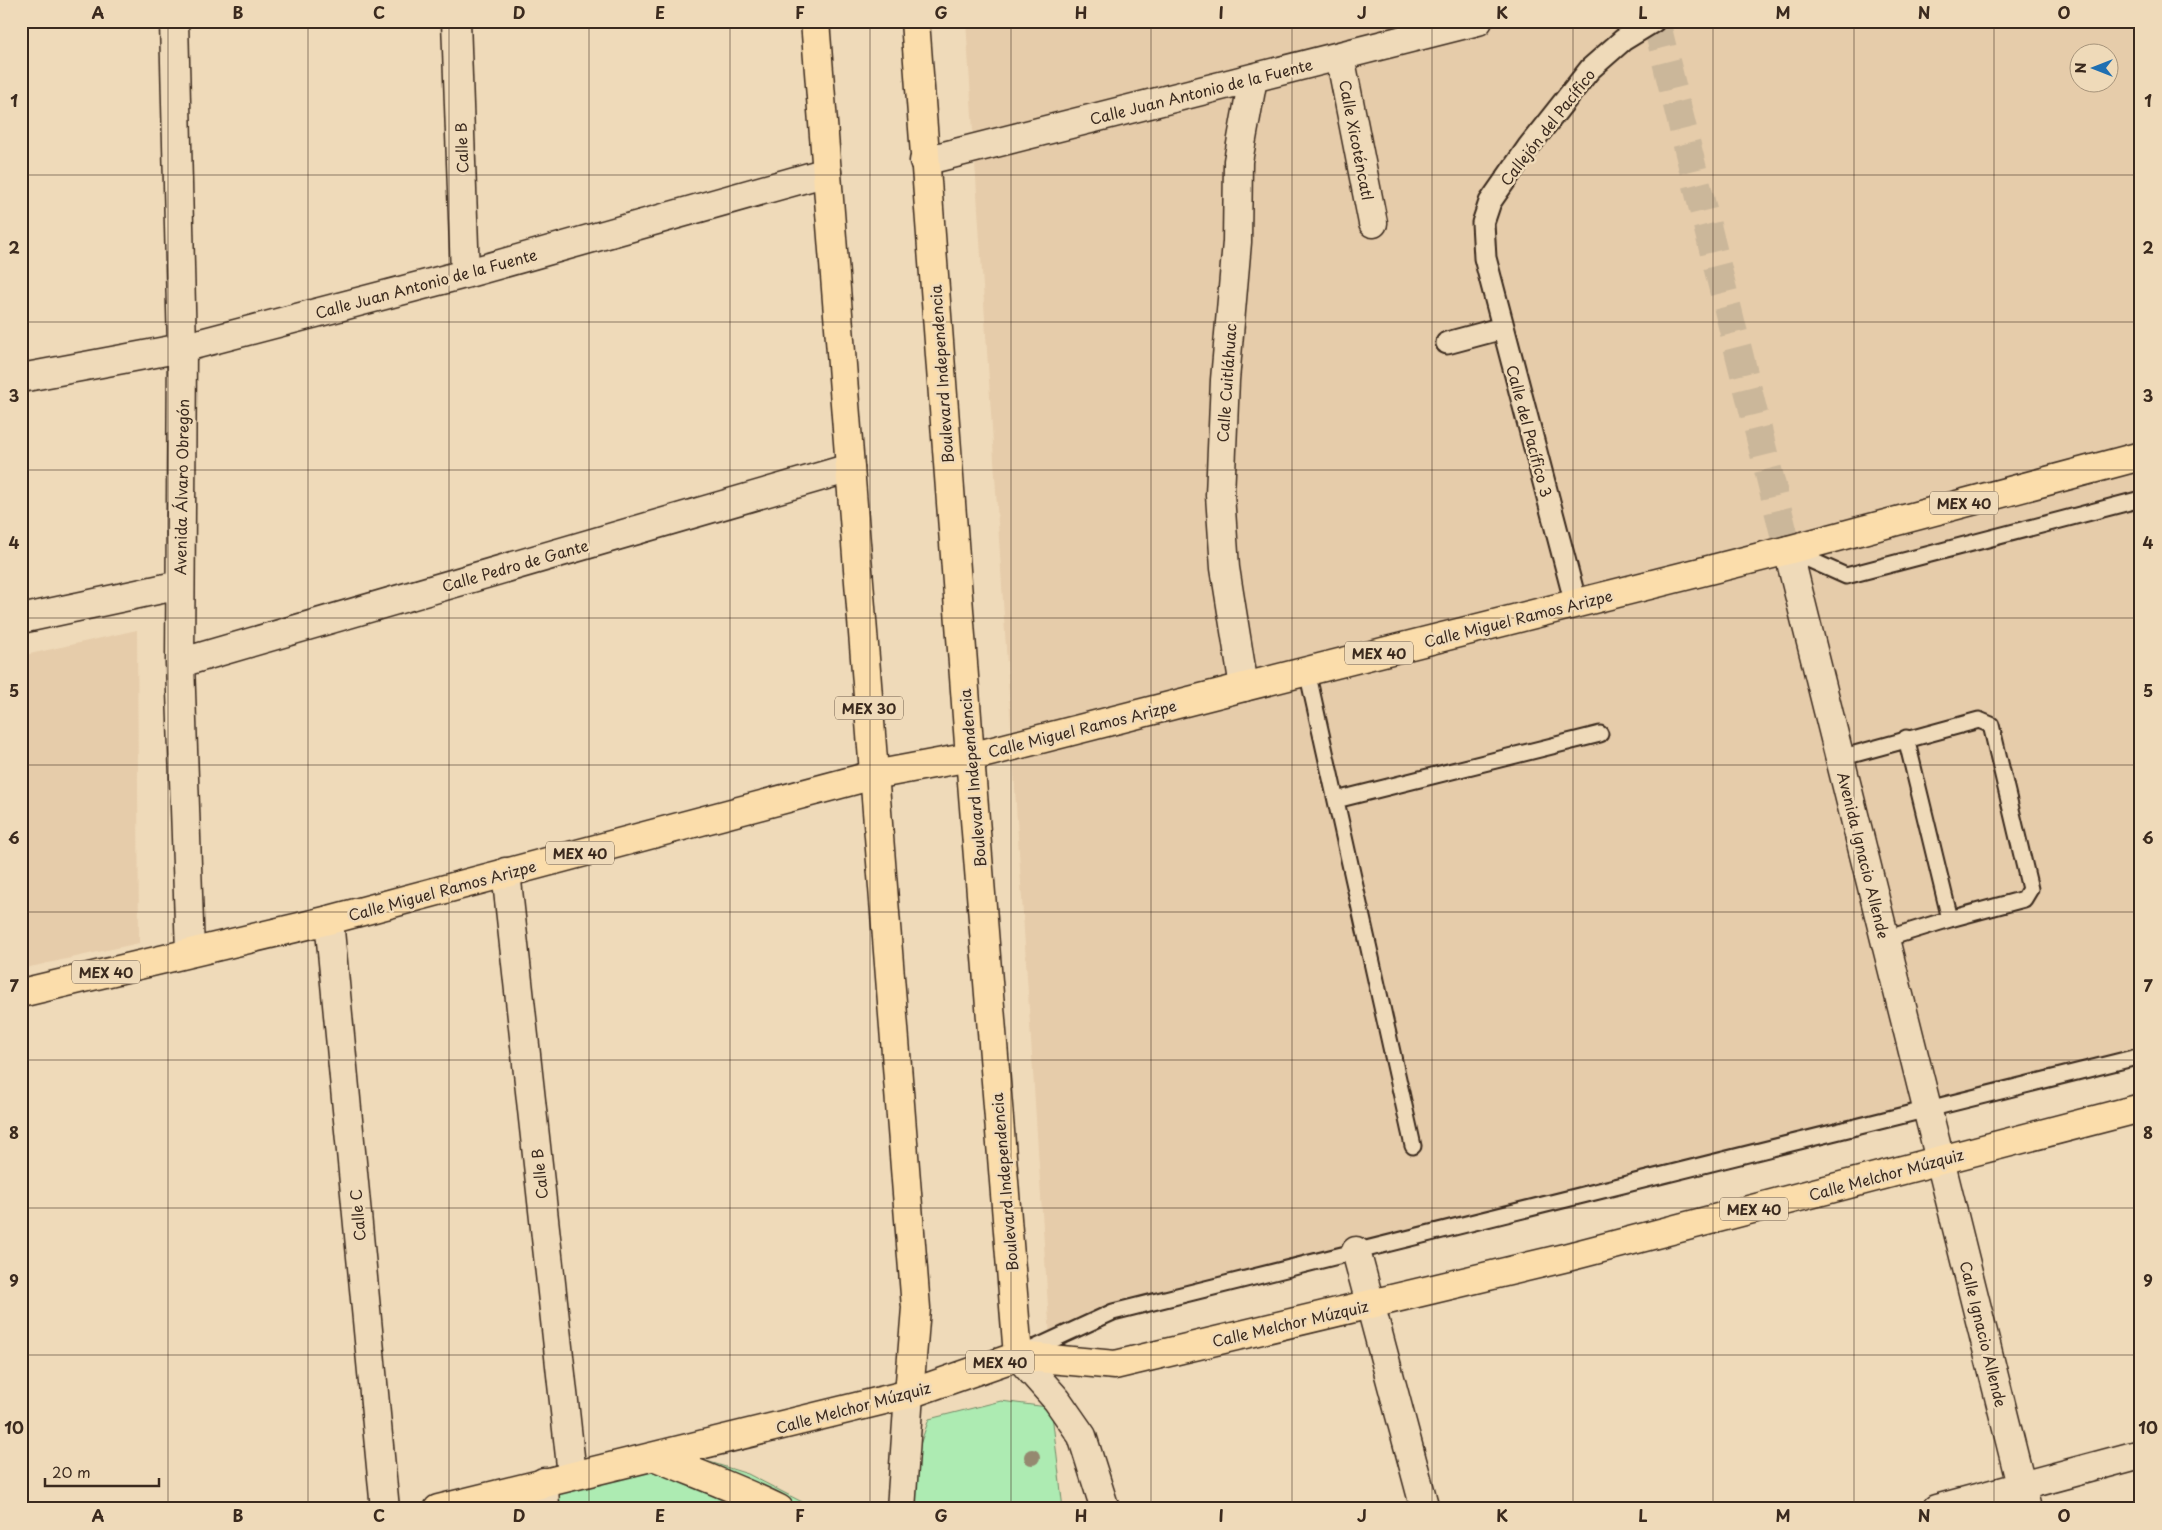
<svg xmlns="http://www.w3.org/2000/svg" width="2162" height="1530" viewBox="0 0 2162 1530" font-family="'Playpen Sans',sans-serif">
  <style>
    .built { fill: #e6ccaa; fill-rule: evenodd }
    .green { fill: #adebb2; stroke: #748a68 }
    .lines { fill: none; stroke-linecap: round; stroke-linejoin: round }
    .tertiary-tunnel { stroke: #cbb79a; stroke-width: 28; stroke-dasharray: 28 14; stroke-linecap: butt }
    .service-casing { stroke: #3b2a1e; stroke-width: 19 }
    .pedestrian-casing { stroke: #3b2a1e; stroke-width: 25 }
    .minor-casing { stroke: #3b2a1e; stroke-width: 31 }
    .tertiary-casing { stroke: #3b2a1e; stroke-width: 31 }
    .primary-casing { stroke: #3b2a1e; stroke-width: 31 }
    .trunk-casing { stroke: #3b2a1e; stroke-width: 31 }
    .service { stroke: #efdab9; stroke-width: 15 }
    .pedestrian { stroke: #efdab9; stroke-width: 21 }
    .minor { stroke: #efdab9; stroke-width: 28 }
    .tertiary { stroke: #efdab9; stroke-width: 28 }
    .primary { stroke: #fbddab; stroke-width: 28 }
    .trunk { stroke: #fbddab; stroke-width: 28 }
    .tree { fill: #958970 }
    .grid { fill: none; stroke: #3b2a1e; stroke-width: 1; stroke-opacity: 0.55 }
    .labels { text-anchor: middle; dominant-baseline: central; stroke-width: 5; stroke-linejoin: round; paint-order: stroke }
    .shield { fill: #efdab9; stroke: #715f4c; stroke-width: 1 }
    .shield-label { font-size: 14px; font-weight: bold; fill: #3b2a1e }
    .street-label { font-size: 15px; fill: #3b2a1e; stroke: #efdab9 }
    .neatline { fill: none; stroke: #3b2a1e; stroke-width: 2 }
    .grid-label { font-size: 16px; text-anchor: middle; font-weight: bold; fill: #3b2a1e }
  </style>
  <rect width="100%" height="100%" fill="#efdab9"/>
  <filter id="ink" filterUnits="userSpaceOnUse"><feTurbulence type="fractalNoise" baseFrequency=".02" numOctaves="2"/><feDisplacementMap in="SourceGraphic" scale="10" xChannelSelector="R" yChannelSelector="G"/><feConvolveMatrix kernelMatrix="1 2 1 2 8 2 1 2 1" color-interpolation-filters="sRGB"/></filter>
  <g filter="url(#ink)">
    <!-- built -->
    <path class="built" d="M966,21H2141V1058L1050,1338ZM2080,52H2110V82H2080Z
      M137,630L139,943L21,969V656Z"/>
    <!-- green -->
    <path class="green" d="M1001,1401L1047,1407L1052,1414L1063,1509H915L916,1456L929,1419Z
      M662,1447L748,1474L804,1503L810,1509H445Z"/>
    <g class="lines">
      <!-- tertiary-tunnel -->
      <path class="tertiary-tunnel" d="M1656,21L1788,550"/>
      <defs>
        <path id="service" d="M1790,551L1846,576L2141,499
          M1307,671L1413,1146
          M1906,738L1950,919
          M1840,758L1979,720L1991,725L2030,889L2024,899L1950,919L1885,939
          M1336,800L1600,734
          M1024,1353L1113,1312L2141,1056"/>
        <path id="pedestrian" d="M1447,343L1503,328
          M1576,604L1485,258L1483,223L1490,202L1529,146L1590,69L1623,40L1654,21"/>
        <path id="minor" d="M174,21L182,348L180,663L190,952
          M456,21L465,274
          M1340,56L1373,223
          M924,161L1478,21
          M21,378L182,348L465,274L827,172
          M21,619L180,585
          M180,663L850,468
          M1244,687L1225,568L1220,495L1225,380L1237,242L1238,161L1253,78
          M506,872L572,1475
          M329,920L385,1509
          M1940,1160L2027,1509
          M1356,1251L1425,1509
          M544,1482L545,1509
          M1936,1509L2141,1454"/>
        <path id="tertiary" d="M1788,550L1940,1160
          M1018,1356L1057,1400L1082,1436L1105,1509
          M901,1509L909,1394"/>
        <path id="primary" d="M815,21L916,1308L909,1394
          M915,21L970,757L1018,1356"/>
        <path id="trunk" d="M21,993L329,920L874,775L970,757L1244,687L1788,550L2141,456
          M656,1457C697,1474 739,1489 779,1509
          M438,1509L909,1394L1018,1356L1115,1365L1568,1257L2141,1108"/>
      </defs>
      <!-- service casing -->
      <use href="#service" class="service-casing"/>
      <!-- pedestrian casing -->
      <use href="#pedestrian" class="pedestrian-casing"/>
      <!-- minor casing -->
      <use href="#minor" class="minor-casing"/>
      <!-- tertiary casing -->
      <use href="#tertiary" class="tertiary-casing"/>
      <!-- primary casing -->
      <use href="#primary" class="primary-casing"/>
      <!-- trunk casing -->
      <use href="#trunk" class="trunk-casing"/>
      <!-- service -->
      <use href="#service" class="service"/>
      <!-- pedestrian -->
      <use href="#pedestrian" class="pedestrian"/>
      <!-- minor -->
      <use href="#minor" class="minor"/>
      <!-- tertiary -->
      <use href="#tertiary" class="tertiary"/>
      <!-- primary -->
      <use href="#primary" class="primary"/>
      <!-- trunk -->
      <use href="#trunk" class="trunk"/>
    </g>
    <!-- trees -->
    <circle class="tree" cx="1032" cy="1457" r="8"/>
  </g>
  <!-- grid -->
  <path class="grid" d="M168,21V1509M308,21V1509M449,21V1509M589,21V1509M730,21V1509M870,21V1509M1011,21V1509M1151,21V1509M1292,21V1509M1432,21V1509M1573,21V1509M1713,21V1509M1854,21V1509M1994,21V1509M21,175H2141M21,322H2141M21,470H2141M21,618H2141M21,765H2141M21,912H2141M21,1060H2141M21,1208H2141M21,1355H2141"/>
  <g class="labels">
    <!-- shield labels -->
    <g class="shield">
      <rect x="1930" y="491.5" width="68" height="23" rx="4"/>
      <rect x="1345" y="641.5" width="68" height="23" rx="4"/>
      <rect x="835" y="696.5" width="68" height="23" rx="4"/>
      <rect x="546" y="841.5" width="68" height="23" rx="4"/>
      <rect x="72" y="960.5" width="68" height="23" rx="4"/>
      <rect x="1720" y="1197.5" width="68" height="23" rx="4"/>
      <rect x="966" y="1350.5" width="68" height="23" rx="4"/>
    </g>
    <g class="shield-label">
      <text x="1964" y="503">MEX 40</text>
      <text x="1379" y="653">MEX 40</text>
      <text x="869" y="708">MEX 30</text>
      <text x="580" y="853">MEX 40</text>
      <text x="106" y="972">MEX 40</text>
      <text x="1754" y="1209">MEX 40</text>
      <text x="1000" y="1362">MEX 40</text>
    </g>
    <!-- street labels -->
    <g class="street-label">
      <text transform="translate(1201 91) rotate(-14)">Calle Juan Antonio de la Fuente</text>
      <text transform="translate(1547 127) rotate(-52)">Callejón del Pacífico</text>
      <text transform="translate(1357 140) rotate(79)">Calle Xicoténcatl</text>
      <text transform="translate(461 148) rotate(-92)">Calle B</text>
      <text transform="translate(426 283) rotate(-15)">Calle Juan Antonio de la Fuente</text>
      <text transform="translate(941 374) rotate(-94)">Boulevard Independencia</text>
      <text transform="translate(1226 383) rotate(-86)">Calle Cuitláhuac</text>
      <text transform="translate(1530 431) rotate(75)">Calle del Pacífico 3</text>
      <text transform="translate(181 487) rotate(-89)">Avenida Álvaro Obregón</text>
      <text transform="translate(515 565) rotate(-16)">Calle Pedro de Gante</text>
      <text transform="translate(1518 618) rotate(-14)">Calle Miguel Ramos Arizpe</text>
      <text transform="translate(1082 728) rotate(-14)">Calle Miguel Ramos Arizpe</text>
      <text transform="translate(972 778) rotate(-95)">Boulevard Independencia</text>
      <text transform="translate(1864 855) rotate(76)">Avenida Ignacio Allende</text>
      <text transform="translate(442 890) rotate(-15)">Calle Miguel Ramos Arizpe</text>
      <text transform="translate(539 1174) rotate(-96)">Calle B</text>
      <text transform="translate(1886 1174) rotate(-15)">Calle Melchor Múzquiz</text>
      <text transform="translate(1004 1182) rotate(-95)">Boulevard Independencia</text>
      <text transform="translate(357 1215) rotate(-95)">Calle C</text>
      <text transform="translate(1290 1323) rotate(-13)">Calle Melchor Múzquiz</text>
      <text transform="translate(1984 1334) rotate(76)">Calle Ignacio Allende</text>
      <text transform="translate(853 1407) rotate(-15)">Calle Melchor Múzquiz</text>
    </g>
  </g>
  <!-- margin -->
  <rect width="2162" height="1530" fill="none" stroke="#efdab9" stroke-width="55"/>
  <!-- north arrow -->
  <g transform="translate(2094 68) rotate(270)"><circle r="24" fill="#efdab9" stroke="#a7947b"/>
  <path d="M0-4L9 19L0 12L-9 19Z" fill="#1f6fb2"/>
  <text y="-8" font-size="14" font-weight="bold" text-anchor="middle" fill="#3b2a1e">N</text>
  </g>
  <!-- scale -->
  <path d="M45 1478v8h114v-8" fill="none" stroke="#3b2a1e" stroke-width="2.5"/>
  <text x="52" y="1478" font-size="15" fill="#3b2a1e" stroke="#efdab9" stroke-width="4" paint-order="stroke">20 m</text>
  <rect x="28" y="28" width="2106" height="1474" class="neatline"/>
  <g class="grid-label">
    <text x="98" y="19">A</text>
    <text x="238" y="19">B</text>
    <text x="379" y="19">C</text>
    <text x="519" y="19">D</text>
    <text x="660" y="19">E</text>
    <text x="800" y="19">F</text>
    <text x="941" y="19">G</text>
    <text x="1081" y="19">H</text>
    <text x="1221" y="19">I</text>
    <text x="1362" y="19">J</text>
    <text x="1502" y="19">K</text>
    <text x="1643" y="19">L</text>
    <text x="1783" y="19">M</text>
    <text x="1924" y="19">N</text>
    <text x="2064" y="19">O</text>
    <text x="14" y="107">1</text>
    <text x="2148" y="107">1</text>
    <text x="14" y="254">2</text>
    <text x="2148" y="254">2</text>
    <text x="14" y="402">3</text>
    <text x="2148" y="402">3</text>
    <text x="14" y="549">4</text>
    <text x="2148" y="549">4</text>
    <text x="14" y="697">5</text>
    <text x="2148" y="697">5</text>
    <text x="14" y="844">6</text>
    <text x="2148" y="844">6</text>
    <text x="14" y="992">7</text>
    <text x="2148" y="992">7</text>
    <text x="14" y="1139">8</text>
    <text x="2148" y="1139">8</text>
    <text x="14" y="1287">9</text>
    <text x="2148" y="1287">9</text>
    <text x="14" y="1434">10</text>
    <text x="2148" y="1434">10</text>
    <text x="98" y="1522">A</text>
    <text x="238" y="1522">B</text>
    <text x="379" y="1522">C</text>
    <text x="519" y="1522">D</text>
    <text x="660" y="1522">E</text>
    <text x="800" y="1522">F</text>
    <text x="941" y="1522">G</text>
    <text x="1081" y="1522">H</text>
    <text x="1221" y="1522">I</text>
    <text x="1362" y="1522">J</text>
    <text x="1502" y="1522">K</text>
    <text x="1643" y="1522">L</text>
    <text x="1783" y="1522">M</text>
    <text x="1924" y="1522">N</text>
    <text x="2064" y="1522">O</text>
  </g>
</svg>
